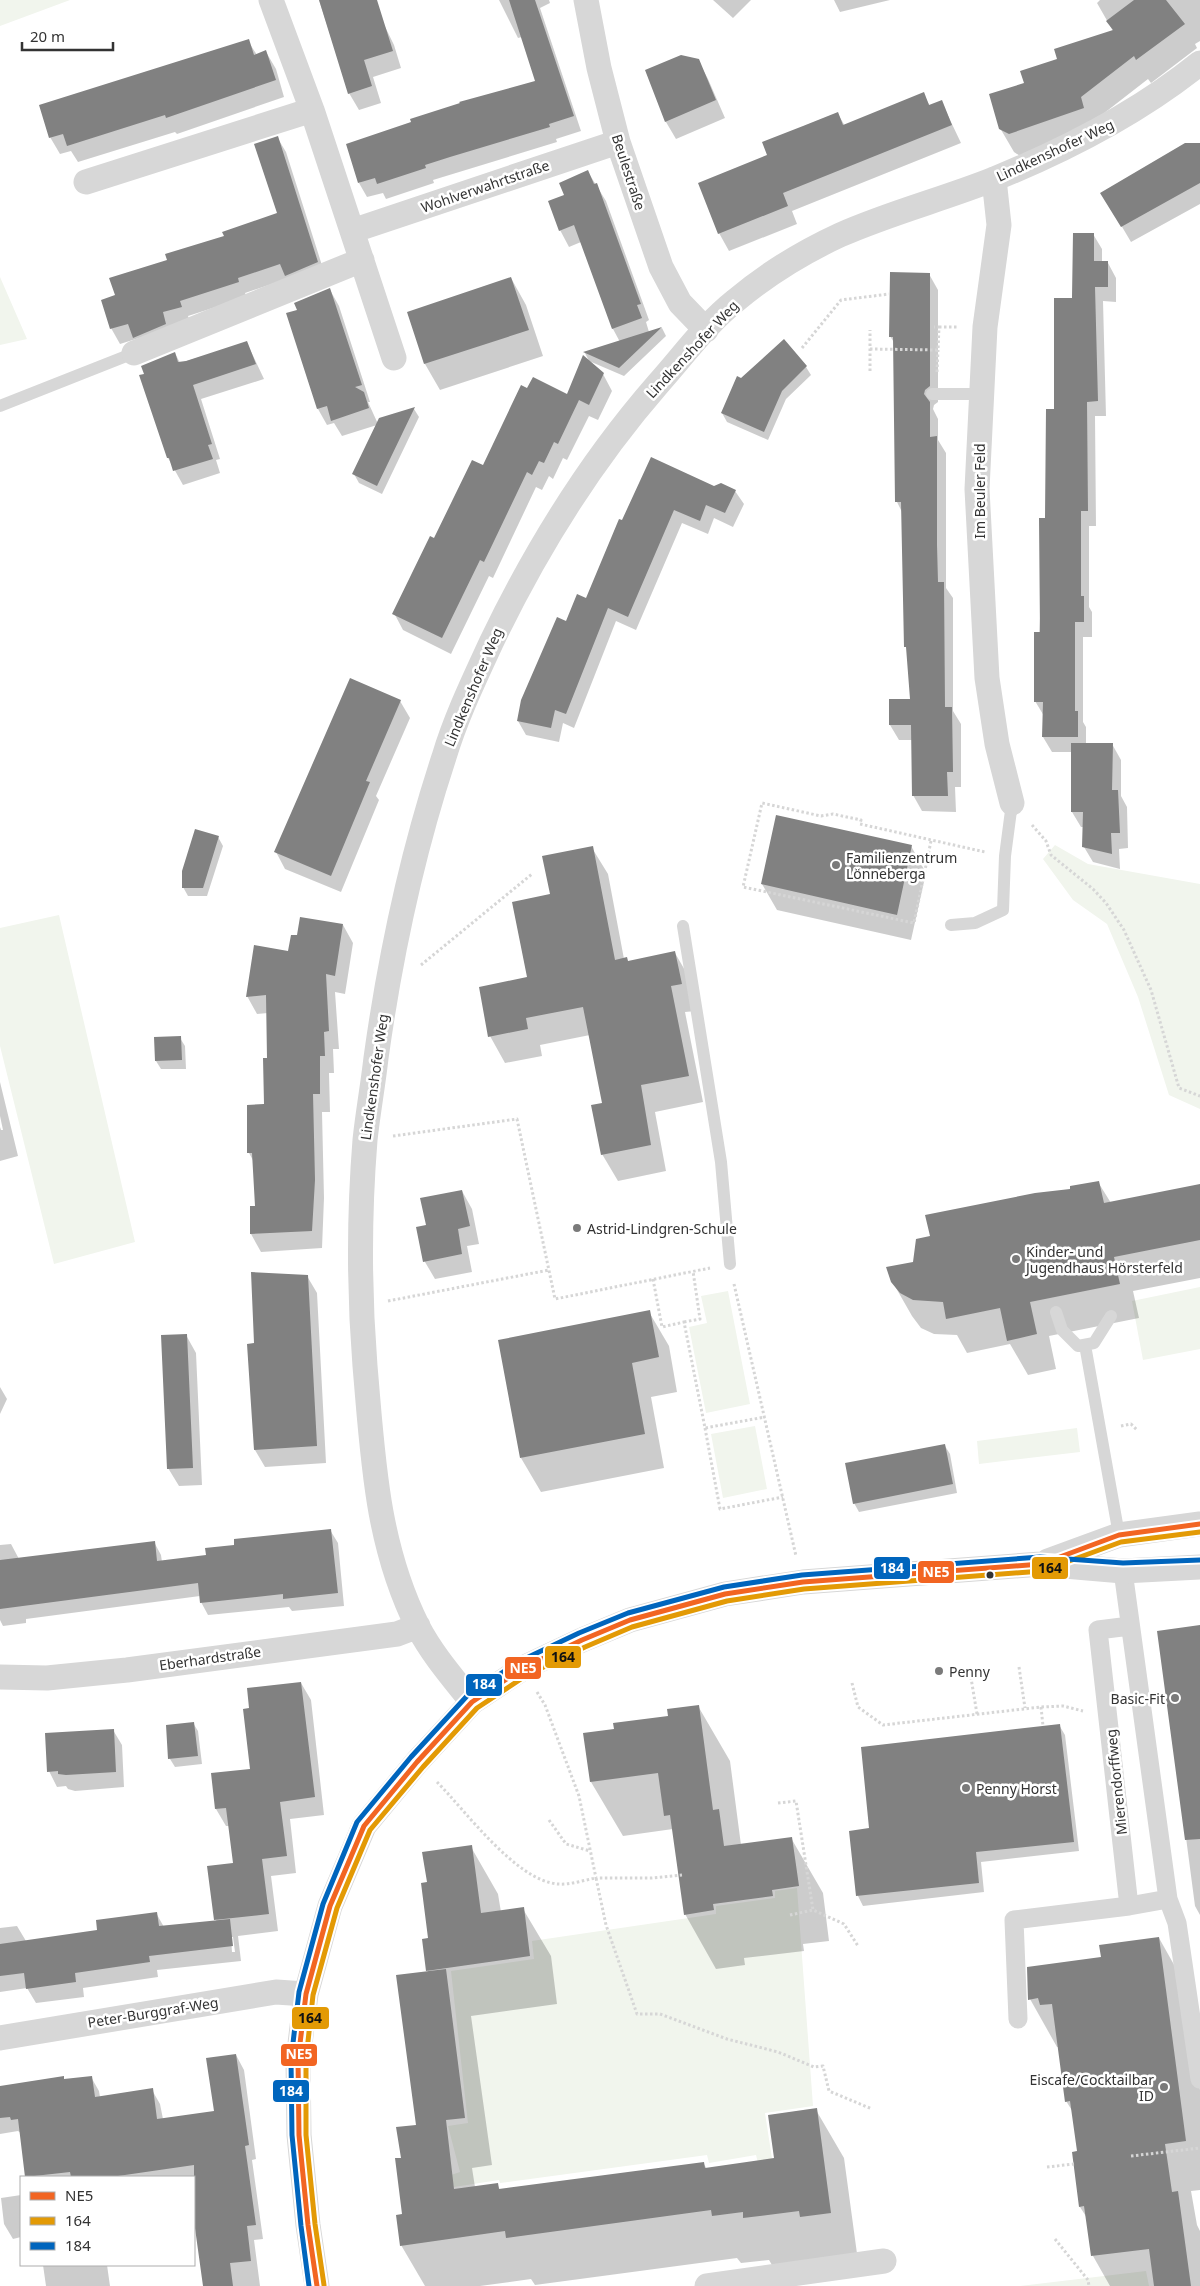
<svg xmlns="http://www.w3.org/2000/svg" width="1200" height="2286" viewBox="0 0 1200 2286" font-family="'Noto Sans',sans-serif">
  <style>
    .green { fill: #f1f5ed }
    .shadow { fill: #0003; fill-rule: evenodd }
    .building { fill: #818181 }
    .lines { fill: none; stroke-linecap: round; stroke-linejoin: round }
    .path { stroke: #d6d6d6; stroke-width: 3; stroke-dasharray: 2.5 2.5; stroke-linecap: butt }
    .service { stroke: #d7d7d7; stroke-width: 12 }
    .pedestrian { stroke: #d7d7d7; stroke-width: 19 }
    .minor { stroke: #d7d7d7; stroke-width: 25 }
    .bus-1-casing { stroke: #fff; stroke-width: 9 }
    .bus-2-casing { stroke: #fff; stroke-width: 9 }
    .bus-3-casing { stroke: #fff; stroke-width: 9 }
    .bus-1 { stroke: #f26522; stroke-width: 5 }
    .bus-2 { stroke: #e39a05; stroke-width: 5 }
    .bus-3 { stroke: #0065bd; stroke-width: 5 }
    .poi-dot { fill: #7a7a7a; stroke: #fff; stroke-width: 2 }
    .bus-dot { fill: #333; stroke: #fff; stroke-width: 2 }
    .labels { text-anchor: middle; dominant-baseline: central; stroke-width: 5; stroke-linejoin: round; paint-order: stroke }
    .street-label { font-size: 14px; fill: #333; stroke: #fff }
    .poi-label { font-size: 14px; fill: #333; stroke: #fff; text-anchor: start }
    .line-badge { stroke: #fff; stroke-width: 2 }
    .badge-label { font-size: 14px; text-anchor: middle; font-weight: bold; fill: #fff }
    .pale-badge-label { font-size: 14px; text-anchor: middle; font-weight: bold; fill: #111 }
  </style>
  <rect width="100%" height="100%" fill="#fff"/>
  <!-- green -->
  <path class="green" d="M0,0H70L0,26Z
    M0,277L27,339L0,345Z
    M1055,845L1088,864L1200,884V1109L1169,1095L1138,997L1107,924L1073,900L1043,859Z
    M59,915L135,1242L54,1264L0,1046V928Z
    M1200,1287V1349L1143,1360L1132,1301Z
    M728,1291L750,1404L706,1413L689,1327L707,1323L701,1296Z
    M755,1426L767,1489L723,1498L711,1434Z
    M1077,1428L1080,1452L979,1464L977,1441Z
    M797,1888L813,2106L765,2113L773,2165L759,2167L756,2155L709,2163L707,2155L500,2183L499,2180L454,2187L451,2175L460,2172L448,2126L468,2123L451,1971L534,1959L532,1941L716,1914V1906L775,1898V1891Z
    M1146,2271L1149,2286H1020Z"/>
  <!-- shadow -->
  <path class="shadow" d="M319,0H372L394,45L401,68L373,77L381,103L359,110L349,93Z
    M499,0H549L550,3L540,8L581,131L556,139L557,142L433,180L434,183L386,199L383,193L367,197L359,183L536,82L522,37L518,38Z
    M713,0H751L733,18Z
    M834,0H890L840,12Z
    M1100,0H1200V41L1195,44L1197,48L1151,83L1148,79L1094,121L1023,158L1014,152L1000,128L1025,84L1059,59L1113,31L1097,3Z
    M248,41L257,55L266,52L276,69L284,97L177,134L175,132L78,162L71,151L60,154L50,137Z
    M698,60L708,79L725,118L676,139L666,122L646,71Z
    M923,94L930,106L941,101L961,143L792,211L797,224L729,251L719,233L769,156L838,114L845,126Z
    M277,137L286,152L326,278L287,279L245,293L247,297L188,316L190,322L120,344L111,328L116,296L169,261L279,214Z
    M1200,145V204L1131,242L1102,193Z
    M588,172L606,201L649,320L646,322L649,332L662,328L666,336L624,376L589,361L585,353L620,342L613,329L581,242L569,247L560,230Z
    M1093,234L1102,249V262L1108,263L1116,278V302L1103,301L1106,416H1095L1096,526H1089V607L1092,612V637H1083V722L1086,727V744H1112L1121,760V796L1127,807L1128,848L1119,849L1120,869L1093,862L1084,847V827H1081L1072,812V752H1052L1043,737L1044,716L1035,701L1046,519L1056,410L1073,299Z
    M929,274L938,290V402L934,405L933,409L938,419V440L946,453V588L953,598V711L961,724V787H955L956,812L922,811L913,795L912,740H899L890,725L911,700L902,512L897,502L895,344L890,336Z
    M511,278L526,305L543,356L440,390L425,364L408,313Z
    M330,290L339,306L370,402H368L378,424L380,419L414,409L419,417L382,494L359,483L354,474L377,425L342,436L334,423L327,425L318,409L298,311Z
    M247,343L264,379L201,399L220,459L216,460L220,473L183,485L168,458L145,374L175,353L180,363Z
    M806,367L811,375L786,399L768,440L727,422L722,413L741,379Z
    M603,374L612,391L598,420L589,416L567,460L563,458L553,479L549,476L542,490L536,487L493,578L489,576L451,654L403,630L394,613L435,540L484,466L528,390L567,395Z
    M714,487L735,491L744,504L733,527L714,518L708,534L682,523L636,630L616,621L574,728L563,723L559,742L526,735L518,721L567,623L586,600L623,522Z
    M400,701L410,718L376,796L379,800L341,892L285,869L276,852Z
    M218,837L223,846L207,896H188L183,887Z
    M911,846L926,873L911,940L777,910L762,884Z
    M592,848L608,874L624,959L628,962L675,953L690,979L696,1011L685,1012L703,1102L655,1112L666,1171L618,1181L602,1154L604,1104L590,1035L540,1045L542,1056L505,1063L490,1036L528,978L551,895Z
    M343,925L353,943L345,994L335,992L339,1049H333L334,1073H329L330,1112H322L324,1198L322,1248L261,1252L251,1234V1207H256L254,1162L249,1153L248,1106H265L268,1059V1013L257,1014L247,996L289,953L298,937Z
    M180,1038L185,1046L186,1069H161L156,1061Z
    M0,1082L18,1156L0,1161V1127L1,1130H3L0,1116Z
    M1098,1182L1111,1203L1200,1185V1278L1133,1291L1139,1318L1049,1336L1056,1369L1028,1375L1010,1344L967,1353L957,1335L934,1334L921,1328L912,1316L892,1281L914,1263L931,1237Z
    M462,1191L472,1209L479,1244L467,1246L472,1272L435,1279L425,1262L418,1228L427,1226Z
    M307,1276L317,1293L326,1463L265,1467L255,1450V1344Z
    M649,1312L669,1346L677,1392L651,1397L664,1468L541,1492L521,1458Z
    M186,1335L196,1353L202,1485L179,1486L168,1468Z
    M0,1387L7,1399L0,1414Z
    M945,1446L950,1454L957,1493L859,1512L854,1503Z
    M330,1530L338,1543L344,1606L292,1611L289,1607L208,1615L201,1602L200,1596L26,1619V1623L3,1626L0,1620V1545L11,1544L19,1559L154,1542L161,1555L162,1562L207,1556L236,1546Z
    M1200,1627V1915L1195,1906L1159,1632Z
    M301,1683L311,1700L324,1815L290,1819L296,1873L271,1876L278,1931L238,1936L241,1961L157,1970L158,1977L83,1988L84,1997L36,2003L27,1988L0,1992V1928L17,1926L26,1941L98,1931L156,1913L164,1927L216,1921L234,1864L230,1826H226L216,1809L212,1774L251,1770V1709ZM231,1937H233L235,1952H232Z
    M698,1706L730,1761L741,1845L791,1838L823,1893L829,1941L803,1944L804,1951L744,1958L745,1965L716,1969L685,1914L673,1829L623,1836L591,1782L615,1730L670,1717Z
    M193,1723L198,1731L202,1764L175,1767L170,1759L168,1726Z
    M1059,1725L1065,1735L1079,1851L981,1862L984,1892L863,1906L858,1896L851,1832L871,1829Z
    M113,1730L122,1745L124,1787L75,1791L68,1789L66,1786L57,1787L49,1771Z
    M471,1847L498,1894L501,1912L523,1909L551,1956L557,2004L471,2016L492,2165L472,2168L475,2187L497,2184L500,2190L703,2163L707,2169L775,2159L816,2110L844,2158L858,2261L772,2265L769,2260L741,2263L737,2258L535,2285L531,2279L480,2286H425L401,2245L403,2215L402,2159L417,2126L428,1972V1883Z
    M1159,1938L1186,1986L1200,2090V2190L1191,2191L1197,2225L1200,2231V2286H1110L1093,2256L1087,2218L1080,2207L1078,2152L1073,2112L1066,2101L1059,2047H1057L1030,1999L1102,1958Z
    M236,2055L244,2070L256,2159L252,2160L263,2239L254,2240L260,2286H204L194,2211V2177H26L21,2133L18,2131L0,2134V2087L91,2077L99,2091L100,2097L152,2090L160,2104L163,2119L215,2112Z
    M21,2195V2237L13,2239L4,2224L1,2198Z
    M43,2265H107L110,2286H46Z"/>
  <!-- building -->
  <path class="building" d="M319,0H377L393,51L364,60L372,86L348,94Z
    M509,0H535L574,116L549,124L550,127L450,157L425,165L426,168L377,184L375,178L358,183L346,144L411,122L410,119L460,103L459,102L535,81Z
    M1134,0H1166L1185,24L1136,60L1134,56L1081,97L1084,108L1009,134L999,129L989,94L1024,83L1020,71L1057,59L1054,49L1113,30L1106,21Z
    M249,39L254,55L266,50L276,80L166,118L165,115L67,146L63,134L49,138L39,105Z
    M681,55L699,59L716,100L665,122L645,70Z
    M924,92L929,105L942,100L952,125L783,193L788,206L718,234L698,183L767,155L762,142L803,126L838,112L843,125Z
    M278,136L318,262L285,276L280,264L238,278L239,282L180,301L182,307L163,312L166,324L133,338L128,324L110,329L101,300L115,295L109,278L167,260L165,254L224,236L222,232L277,213L254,144Z
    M1185,143H1200V183L1121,227L1100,193Z
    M588,170L594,184L597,183L641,304L637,305L642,318L612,329L574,225L559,231L548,201L564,195L559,183Z
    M1073,233H1094V261H1108V287H1095L1098,401L1087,402L1088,511H1081V596H1084V622H1075V711H1078V737H1042L1043,702H1034V632H1040L1039,518H1045L1046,409H1054V298H1072Z
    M890,272L930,273V386L925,390L924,394L930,402V437L937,436V545L938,582H944L945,707H952L953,772H947L948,796H912L911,725H889V699H910L906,647H904L901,502H895L893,337H889Z
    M511,277L529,330L424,364L407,312Z
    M330,288L362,385L355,387L364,392L369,408L331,421L327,406L317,409L286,313L297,310L294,303Z
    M662,327L619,368L583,352Z
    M784,339L807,366L782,391L764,432L721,413L737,376L741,378Z
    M247,341L256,364L193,385L212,444L208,445L213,459L173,471L169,458H167L139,375L144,374L141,366L175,352L178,362L186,361Z
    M583,355L604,373L589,405L579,400L558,444L554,442L544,463L539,461L532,475L527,472L484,562L480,560L442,638L392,614L430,536L434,538L472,460L483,465L521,385L527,388L533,377L567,394Z
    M415,407L377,486L352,474L379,418Z
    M651,457L714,486L721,483L736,490L725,513L706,505L700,521L674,510L628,617L608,608L566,714L555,710L551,728L517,721L521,700L557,617L566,621L577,594L586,598L619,519L622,520Z
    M350,678L401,700L366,781L370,782L331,876L274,852Z
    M1071,743H1113L1112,790H1118L1120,833H1111L1112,854L1082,847L1083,812H1071Z
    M776,815L912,845L897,915L761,884Z
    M195,829L219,836L203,888H182V871Z
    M593,846L615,960L627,957L628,961L675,951L682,984L671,986L689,1076L641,1085L651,1145L601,1155L591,1105L602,1103L583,1007L526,1018L528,1029L488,1037L479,987L527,977L512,902L550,894L542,856Z
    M300,917L343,924L335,976L326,974L329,1031L324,1032L325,1056H320V1094H313L315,1180L312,1231L250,1234V1206H255L252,1153H247V1105L264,1104L263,1058H267L266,995L246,997L254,945L288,951L291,935H297Z
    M181,1036L182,1060L155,1061L154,1037Z
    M1099,1181L1104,1203L1200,1184V1240L1114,1257L1120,1284L1030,1302L1037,1334L1007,1341L1000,1308L946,1319L943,1302L913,1300L900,1293L891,1282L886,1267L913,1262L916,1239L930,1236L925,1215L1035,1193L1070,1189V1186Z
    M462,1190L470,1226L458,1229L462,1254L423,1262L416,1227L426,1225L420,1198Z
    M251,1272L308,1275L317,1446L254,1450L247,1344L254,1343Z
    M650,1310L659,1357L632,1363L645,1434L520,1458L498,1340Z
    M187,1334L193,1468L167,1469L161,1335Z
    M945,1444L953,1484L853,1504L845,1463Z
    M331,1529L338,1593L283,1599V1594L200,1603L198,1583L0,1609V1560L155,1541L157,1561L206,1555L205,1548L234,1545V1539Z
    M1200,1625V1839L1185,1840L1157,1631Z
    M301,1682L315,1797L280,1802L287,1856L262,1859L269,1914L214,1920L207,1866L233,1863L226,1808L215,1809L211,1773L250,1769L243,1709L249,1708L247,1688Z
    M699,1705L713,1810L719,1809L724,1846L792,1837L799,1886L772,1890L773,1896L713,1904L714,1910L684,1915L670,1815L664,1816L658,1773L590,1782L583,1733L614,1729L613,1723L668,1716L667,1709Z
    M194,1722L198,1756L168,1759L166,1725Z
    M1060,1724L1074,1842L976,1852L979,1883L856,1896L849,1831L869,1828L861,1747Z
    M114,1729L116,1772L66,1775L58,1774V1771L47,1772L45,1733Z
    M472,1845L481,1913L524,1907L530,1956L426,1971L422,1939L428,1938L421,1883L427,1882L422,1852Z
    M157,1912L159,1926L230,1919L233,1946L149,1956L150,1962L75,1973L76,1982L26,1989L24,1973L0,1976V1944L97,1930L96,1920Z
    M1159,1937L1186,2141L1165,2144L1172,2192L1178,2191L1191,2286H1154L1149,2249L1091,2256L1084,2206L1079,2207L1072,2152L1077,2151L1070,2101L1065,2102L1052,2004L1040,2005L1038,1998L1028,2000L1027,1967L1101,1957L1099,1945Z
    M446,1969L465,2118L446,2120L454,2189L498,2183L499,2189L704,2162L705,2168L774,2158L768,2115L817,2108L831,2213L800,2217L799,2211L743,2218V2212L712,2216L711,2210L506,2238L505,2231L400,2246L396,2215L402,2214L395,2158H401L396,2127L416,2125L396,1975Z
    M236,2054L249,2145L245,2146L256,2225L247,2226L251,2261L230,2263L233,2286H203L194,2221V2165L111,2177H71L70,2172L25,2177L18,2119L11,2120L10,2117L0,2118V2086L64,2076V2079L92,2076L95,2097L153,2088L157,2119L214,2111L206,2058Z"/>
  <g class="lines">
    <!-- path -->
    <path class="path" d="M939,327H958
      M802,348L841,300L889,294
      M870,349L938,350L939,327H934
      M870,371V330
      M937,372L938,350
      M1032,825L1046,841L1051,855L1093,889L1106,903L1124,930L1151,990L1179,1088L1200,1096
      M931,841L914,923L743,887L762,803L821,816L833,814L861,820L860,824L985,852
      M421,965L532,874
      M393,1136L517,1119L555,1299L710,1268
      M653,1279L662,1327L684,1322L705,1428L765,1417
      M734,1284L796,1556
      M388,1301L549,1270
      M684,1322L700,1319L693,1271
      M1121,1426L1131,1424L1137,1430
      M705,1428L720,1509L783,1497
      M1019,1667L1025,1708
      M970,1672L977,1714
      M852,1683L858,1707L883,1725L1041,1707L1063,1706L1083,1711
      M537,1692L545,1705L579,1796L596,1878H652L682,1875
      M1041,1707L1043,1726
      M437,1782C465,1810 516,1881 558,1884C570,1885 584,1880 596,1878L606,1925L637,2014H660L727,2039L778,2052L814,2067L823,2066L829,2091L872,2109
      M778,1803L796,1801L813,1910L844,1924L858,1946
      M549,1820L566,1844L590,1851
      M790,1915L813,1910
      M1131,2156L1200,2148
      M1047,2167L1074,2164
      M1055,2239L1088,2280L1089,2286"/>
    <!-- service -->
    <path class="service" d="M932,394H981
      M0,406L134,353
      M951,925L975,923L1003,910L1005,856L1012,803
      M683,926L721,1162L730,1264
      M1056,1312L1062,1330L1078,1346L1094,1343L1111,1316
      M1085,1345L1119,1535"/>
    <!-- pedestrian -->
    <path class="pedestrian" d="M1123,1571L1168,1899L1177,1923L1200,2079
      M1130,1626L1098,1630L1129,1906L1168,1899
      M1018,2019L1014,1920L1129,1906"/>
    <!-- minor -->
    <path class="minor" d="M271,0L312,110L394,358
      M586,0L599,68L618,142L661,267L680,303L706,330
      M994,179L999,225L985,327L977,489L987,678L997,744L1012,803
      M86,182L312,110
      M352,231L618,142
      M134,353L362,260
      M1048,1561L1119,1535L1200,1524
      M0,1677L47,1678L127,1670L397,1634L418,1626
      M472,1702C453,1678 432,1654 418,1627C376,1543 373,1457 365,1366C359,1291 359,1215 365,1140C368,1112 373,1085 376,1058C390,957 412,854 444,757C456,717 474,680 491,643C536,549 590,462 658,384C683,356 706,324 735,301C766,275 803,252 840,235C889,213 944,199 994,179C1068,149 1138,113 1200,63
      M0,2038L276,1992L306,1994
      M317,2286L308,2225L299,2135L298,2060L306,1994L330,1906L364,1826L417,1762L472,1702L523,1668L582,1640L630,1620L725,1594L803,1582L1041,1564L1123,1571L1200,1567
      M707,2286L884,2261"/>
    <defs>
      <path id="bus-1" d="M317,2286L308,2225L299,2135L298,2060L306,1994L330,1906L364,1826L417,1762L472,1702L523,1668L582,1640L630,1620L725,1594L803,1582L1041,1564L1119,1535L1200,1524"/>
      <path id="bus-2" d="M324,2285L315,2224L306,2135V2060L313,1995L337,1908L370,1830L423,1767L477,1708L527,1675L585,1647L632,1627L727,1601L804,1589L1042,1571L1121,1542L1200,1532"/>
      <path id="bus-3" d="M309,2286L301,2226L292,2135L291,2060L299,1992L323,1904L357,1822L411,1757L467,1696L520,1661L579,1633L628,1613L724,1587L802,1575L1040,1557L1123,1563L1200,1560"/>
    </defs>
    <!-- bus-1 casing -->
    <use href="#bus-1" class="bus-1-casing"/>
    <!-- bus-2 casing -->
    <use href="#bus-2" class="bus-2-casing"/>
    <!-- bus-3 casing -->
    <use href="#bus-3" class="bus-3-casing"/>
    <!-- bus-1 -->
    <use href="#bus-1" class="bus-1"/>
    <!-- bus-2 -->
    <use href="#bus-2" class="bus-2"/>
    <!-- bus-3 -->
    <use href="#bus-3" class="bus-3"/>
  </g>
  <!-- markers -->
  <g class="poi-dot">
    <circle cx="836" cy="865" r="5"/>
    <circle cx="577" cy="1228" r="5"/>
    <circle cx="1016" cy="1259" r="5"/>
    <circle cx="939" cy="1671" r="5"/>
    <circle cx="1175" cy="1698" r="5"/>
    <circle cx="966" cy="1788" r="5"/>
    <circle cx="1164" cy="2087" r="5"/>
  </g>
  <circle class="bus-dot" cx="990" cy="1575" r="4.5"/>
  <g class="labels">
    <!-- street labels -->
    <g class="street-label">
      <text transform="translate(1055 150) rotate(-25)">Lindkenshofer Weg</text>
      <text transform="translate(629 172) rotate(72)">Beulestraße</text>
      <text transform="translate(485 186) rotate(-19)">Wohlverwahrtstraße</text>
      <text transform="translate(692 349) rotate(-47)">Lindkenshofer Weg</text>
      <text transform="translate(979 491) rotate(-90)">Im Beuler Feld</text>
      <text transform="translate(473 687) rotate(-67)">Lindkenshofer Weg</text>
      <text transform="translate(374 1077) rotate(-82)">Lindkenshofer Weg</text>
      <text transform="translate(210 1658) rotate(-8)">Eberhardstraße</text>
      <text transform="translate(1116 1782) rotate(-96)">Mierendorffweg</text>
      <text transform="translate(153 2012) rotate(-9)">Peter-Burggraf-Weg</text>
    </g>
    <!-- poi labels -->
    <g class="poi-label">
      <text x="846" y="857">Familienzentrum<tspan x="846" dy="16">Lönneberga</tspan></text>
      <text x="587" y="1228">Astrid-Lindgren-Schule</text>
      <text x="1026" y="1251">Kinder- und<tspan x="1026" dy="16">Jugendhaus Hörsterfeld</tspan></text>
      <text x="949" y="1671">Penny</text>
      <text x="1165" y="1698" text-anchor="end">Basic-Fit</text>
      <text x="976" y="1788">Penny Horst</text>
      <text x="1154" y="2079" text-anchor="end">Eiscafe/Cocktailbar<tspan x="1154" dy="16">ID</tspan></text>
    </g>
  </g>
  <g class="line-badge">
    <rect x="1031" y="1556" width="38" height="24" rx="5" fill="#e39a05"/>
    <rect x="873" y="1556" width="38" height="24" rx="5" fill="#0065bd"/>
    <rect x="917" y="1560" width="38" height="24" rx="5" fill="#f26522"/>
    <rect x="544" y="1645" width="38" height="24" rx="5" fill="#e39a05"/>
    <rect x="504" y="1656" width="38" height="24" rx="5" fill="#f26522"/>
    <rect x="465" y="1673" width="38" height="24" rx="5" fill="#0065bd"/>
    <rect x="291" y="2006" width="39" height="24" rx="5" fill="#e39a05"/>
    <rect x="280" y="2043" width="38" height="24" rx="5" fill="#f26522"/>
    <rect x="272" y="2079" width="38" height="24" rx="5" fill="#0065bd"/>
  </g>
  <g class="badge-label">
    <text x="892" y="1573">184</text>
    <text x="936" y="1577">NE5</text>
    <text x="523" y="1673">NE5</text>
    <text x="484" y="1689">184</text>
    <text x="299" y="2059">NE5</text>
    <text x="291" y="2096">184</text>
  </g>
  <g class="pale-badge-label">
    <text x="1050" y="1573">164</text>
    <text x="563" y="1662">164</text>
    <text x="310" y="2023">164</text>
  </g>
  <!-- legend -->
  <rect x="20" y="2176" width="175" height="90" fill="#ffffff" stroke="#adadad"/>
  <rect x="30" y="2192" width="25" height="8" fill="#f26522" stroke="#adadad"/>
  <text x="65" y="2201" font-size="15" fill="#333333">NE5</text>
  <rect x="30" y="2217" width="25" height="8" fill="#e39a05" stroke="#adadad"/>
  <text x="65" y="2226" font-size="15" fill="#333333">164</text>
  <rect x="30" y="2242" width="25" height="8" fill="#0065bd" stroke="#adadad"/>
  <text x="65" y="2251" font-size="15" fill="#333333">184</text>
  <!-- scale -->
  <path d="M22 42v8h91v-8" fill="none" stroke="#333333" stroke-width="2.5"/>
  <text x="30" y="42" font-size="15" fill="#333333" stroke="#ffffff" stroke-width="4" paint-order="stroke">20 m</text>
</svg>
